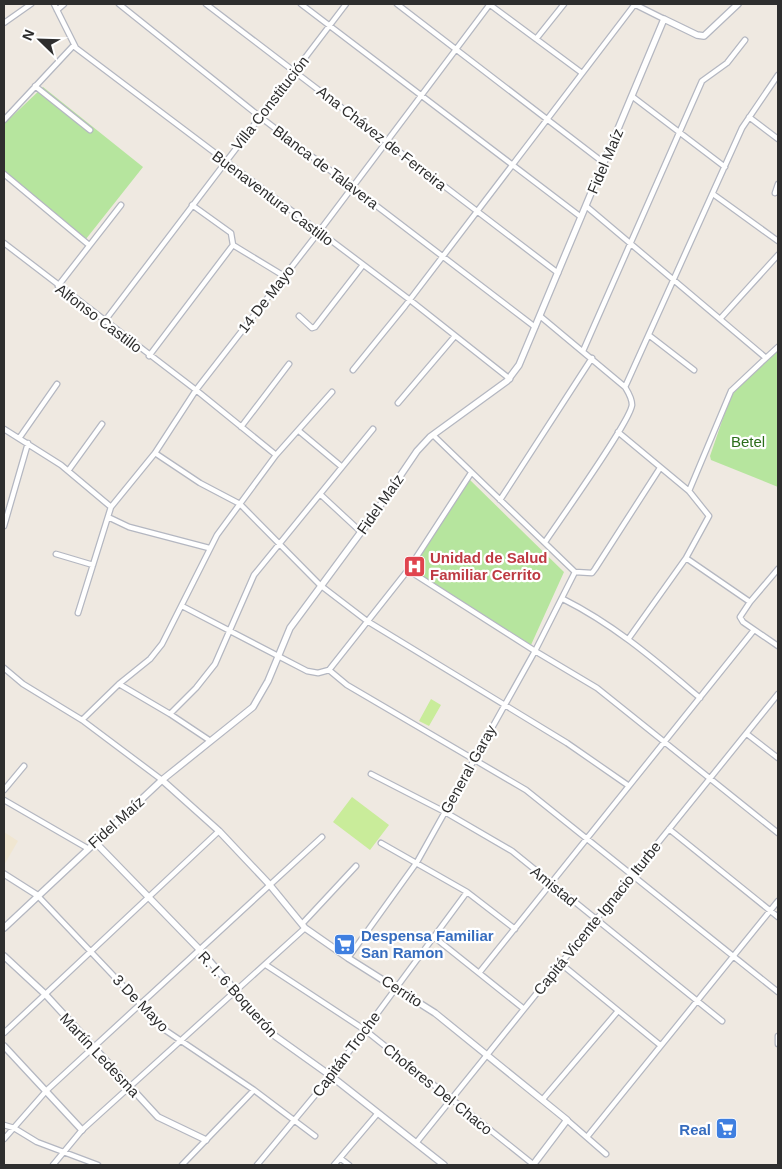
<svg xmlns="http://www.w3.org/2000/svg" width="782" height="1169" viewBox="0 0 782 1169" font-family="Arial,sans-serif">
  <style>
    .education { fill: #f0e6d1 }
    .green { fill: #b6e59e }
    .pitch { fill: #c9ec9a }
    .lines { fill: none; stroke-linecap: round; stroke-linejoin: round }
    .minor-casing { stroke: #b4b7c1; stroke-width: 7 }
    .tertiary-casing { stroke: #b4b7c1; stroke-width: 8 }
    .minor { stroke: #fff; stroke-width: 4.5 }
    .tertiary { stroke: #fff; stroke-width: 5.5 }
    .labels { text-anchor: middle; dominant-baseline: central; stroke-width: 4.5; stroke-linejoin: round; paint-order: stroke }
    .street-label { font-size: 15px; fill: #2e2e2e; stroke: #fff }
    .park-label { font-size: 15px; fill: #2c6e1b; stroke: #fff }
    .health-label { font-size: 15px; font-weight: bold; fill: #be3a42; stroke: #fff; text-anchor: start }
    .shop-label { font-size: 15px; font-weight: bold; fill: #366cbe; stroke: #fff; text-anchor: start }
  </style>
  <rect width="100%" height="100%" fill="#efe9e1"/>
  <!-- education -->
  <path class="education" d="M4,832L18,841L4,865Z"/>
  <!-- green -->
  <path class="green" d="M43,87L143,167L86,239L4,171V124Z
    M778,350V487L711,460L710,456L732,392Z
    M469,479L564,572L531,645L411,569Z"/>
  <!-- pitch -->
  <path class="pitch" d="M431,699L441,705L429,726L419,721Z
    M352,797L389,825L370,850L333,822Z"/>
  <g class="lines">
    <defs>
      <path id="minor" d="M54,4L76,48L410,300L510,379
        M119,4L259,116L535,327
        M206,4L558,273
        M301,4L581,217
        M397,4L604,163
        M489,4L582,73
        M634,4L664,19
        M57,10L64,4
        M4,23L31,4
        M536,39L564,4
        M35,86L90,130
        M633,97L725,167
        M749,117L778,139
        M4,120L74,45
        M4,174L89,245
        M775,193L778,184
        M713,194L778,241
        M192,205L231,233L233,245L284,276
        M586,206L766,358L778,347
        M4,243L196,390L276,455
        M58,286L121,205
        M299,316L312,328L315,327L363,265
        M540,316L625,387L742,128L778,75
        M720,319L778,255
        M104,322L346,4
        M650,336L694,370
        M583,351L702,81L727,63L745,40
        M149,356L233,245
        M353,370L405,306L635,4
        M398,403L455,336
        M241,427L289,364
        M4,429L61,465L111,507
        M299,431L342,467
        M618,432L689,491L709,516L686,558L629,638
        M433,435L575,572L592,573L595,569L660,468
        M20,437L57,384
        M155,453L200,483L240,504L320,585L367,621L567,743L629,786
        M68,471L102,424
        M689,491L731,391L766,358
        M320,494L361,532
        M500,500L592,358
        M108,517L129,527L209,548
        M4,526L28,443
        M545,542C559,521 630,422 632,405C632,398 628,392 625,387
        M56,554L93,565
        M686,558L750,602
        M778,569L750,602L740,617L743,622L778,646
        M408,570L471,473
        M563,599C615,625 656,661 700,698
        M182,606L307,671L318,673L329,670L408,570L535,651L597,688L778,833
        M78,613L111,507L155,453L196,390L318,233L490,4
        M4,668L23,684L82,720L162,780
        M329,670L347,685L526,790L778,992
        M119,684L170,714L209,740
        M170,714L196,688L215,664L254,575L373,429
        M82,720L119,684L150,659L162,644L217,535L276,455L332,392
        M747,734L778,758
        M371,774L445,812L512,851L722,1021
        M4,790L24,766
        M4,800L87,848
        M669,829L778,917
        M381,843L467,892L515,929
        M37,895L165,1030L254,1090L315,1136
        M302,924L356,866
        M434,937L524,1009
        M348,958L417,862L535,651L575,572
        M560,963L660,1045
        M266,965L365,1030L534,1165
        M479,973L754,630
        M4,1033L219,831
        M778,1036V1044
        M543,1099L618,1011
        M567,1120L606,1154
        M4,1125L14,1128L37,1142L98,1165
        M587,1137L778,901
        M4,1139L47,1090L322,837
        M416,1143L778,694
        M340,1158L349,1165
        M53,1165L82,1130L305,928
        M182,1165L254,1090
        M257,1165L331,1076L467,892
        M334,1165L378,1113"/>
      <path id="tertiary" d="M162,780L219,831L269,884L305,928L348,958L435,1013L567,1120L533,1165
        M95,842L199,949L236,991L268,1031L331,1076L444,1165
        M4,874L37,895
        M4,928L162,780L253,707L268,681L290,628L375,513L417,451L430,437L507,381L519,365L664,19L697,35L704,36L738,4
        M4,956L45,994L158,1117L206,1140
        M4,1046L82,1130"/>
    </defs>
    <!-- minor casing -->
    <use href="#minor" class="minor-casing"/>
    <!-- tertiary casing -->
    <use href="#tertiary" class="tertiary-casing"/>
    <!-- minor -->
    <use href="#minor" class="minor"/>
    <!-- tertiary -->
    <use href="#tertiary" class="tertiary"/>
  </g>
  <!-- icons -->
  <defs>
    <symbol id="hospital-square" viewBox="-11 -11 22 22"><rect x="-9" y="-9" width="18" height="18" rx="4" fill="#e0444e" stroke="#fff"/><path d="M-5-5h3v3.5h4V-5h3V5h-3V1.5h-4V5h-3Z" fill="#fff"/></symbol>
    <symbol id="supermarket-square" viewBox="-11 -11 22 22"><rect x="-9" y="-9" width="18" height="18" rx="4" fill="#3f7fe0" stroke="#fff"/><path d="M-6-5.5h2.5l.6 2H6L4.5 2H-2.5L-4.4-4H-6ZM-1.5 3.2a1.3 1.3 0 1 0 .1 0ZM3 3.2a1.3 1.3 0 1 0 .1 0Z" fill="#fff"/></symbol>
  </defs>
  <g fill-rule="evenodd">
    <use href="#hospital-square" x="402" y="554" width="25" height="25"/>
    <use href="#supermarket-square" x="332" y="932" width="25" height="25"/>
    <use href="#supermarket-square" x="714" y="1116" width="25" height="25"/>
  </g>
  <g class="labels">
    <!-- street labels -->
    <g class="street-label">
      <text transform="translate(270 103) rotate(-52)">Villa Constitución</text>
      <text transform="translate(382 138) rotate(38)">Ana Chávez de Ferreira</text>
      <text transform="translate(605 161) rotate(-67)">Fidel Maíz</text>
      <text transform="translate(326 167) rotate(37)">Blanca de Talavera</text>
      <text transform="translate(273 198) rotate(37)">Buenaventura Castillo</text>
      <text transform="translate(266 299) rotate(-52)">14 De Mayo</text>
      <text transform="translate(99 318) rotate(37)">Alfonso Castillo</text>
      <text transform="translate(380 504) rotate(-55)">Fidel Maíz</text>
      <text transform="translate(468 769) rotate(-61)">General Garay</text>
      <text transform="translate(116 822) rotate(-42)">Fidel Maíz</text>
      <text transform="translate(554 886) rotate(39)">Amistad</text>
      <text transform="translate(597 918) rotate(-51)">Capitá Vicente Ignacio Iturbe</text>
      <text transform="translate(402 991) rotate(33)">Cerrito</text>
      <text transform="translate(238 994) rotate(48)">R. I. 6 Boquerón</text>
      <text transform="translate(141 1003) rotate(46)">3 De Mayo</text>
      <text transform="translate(346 1054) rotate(-53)">Capitán Troche</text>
      <text transform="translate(100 1055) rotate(47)">Martín Ledesma</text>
      <text transform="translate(438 1089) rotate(39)">Choferes Del Chaco</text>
    </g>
    <!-- park labels -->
    <g class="park-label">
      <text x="748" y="441">Betel</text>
    </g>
    <!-- health labels -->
    <g class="health-label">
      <text x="430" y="557">Unidad de Salud<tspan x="430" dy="17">Familiar Cerrito</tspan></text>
    </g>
    <!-- shop labels -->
    <g class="shop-label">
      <text x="361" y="935">Despensa Familiar<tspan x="361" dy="17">San Ramon</tspan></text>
      <text x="711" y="1129" text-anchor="end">Real</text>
    </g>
  </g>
  <!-- border -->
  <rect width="782" height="1169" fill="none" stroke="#2e2e2e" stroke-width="10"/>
  <!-- north arrow -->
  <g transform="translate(40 40) rotate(293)" stroke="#ffffff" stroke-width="4" paint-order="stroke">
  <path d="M0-4L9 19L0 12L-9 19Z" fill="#2e2e2e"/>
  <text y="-8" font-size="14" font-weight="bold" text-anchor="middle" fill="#2e2e2e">N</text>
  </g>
</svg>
